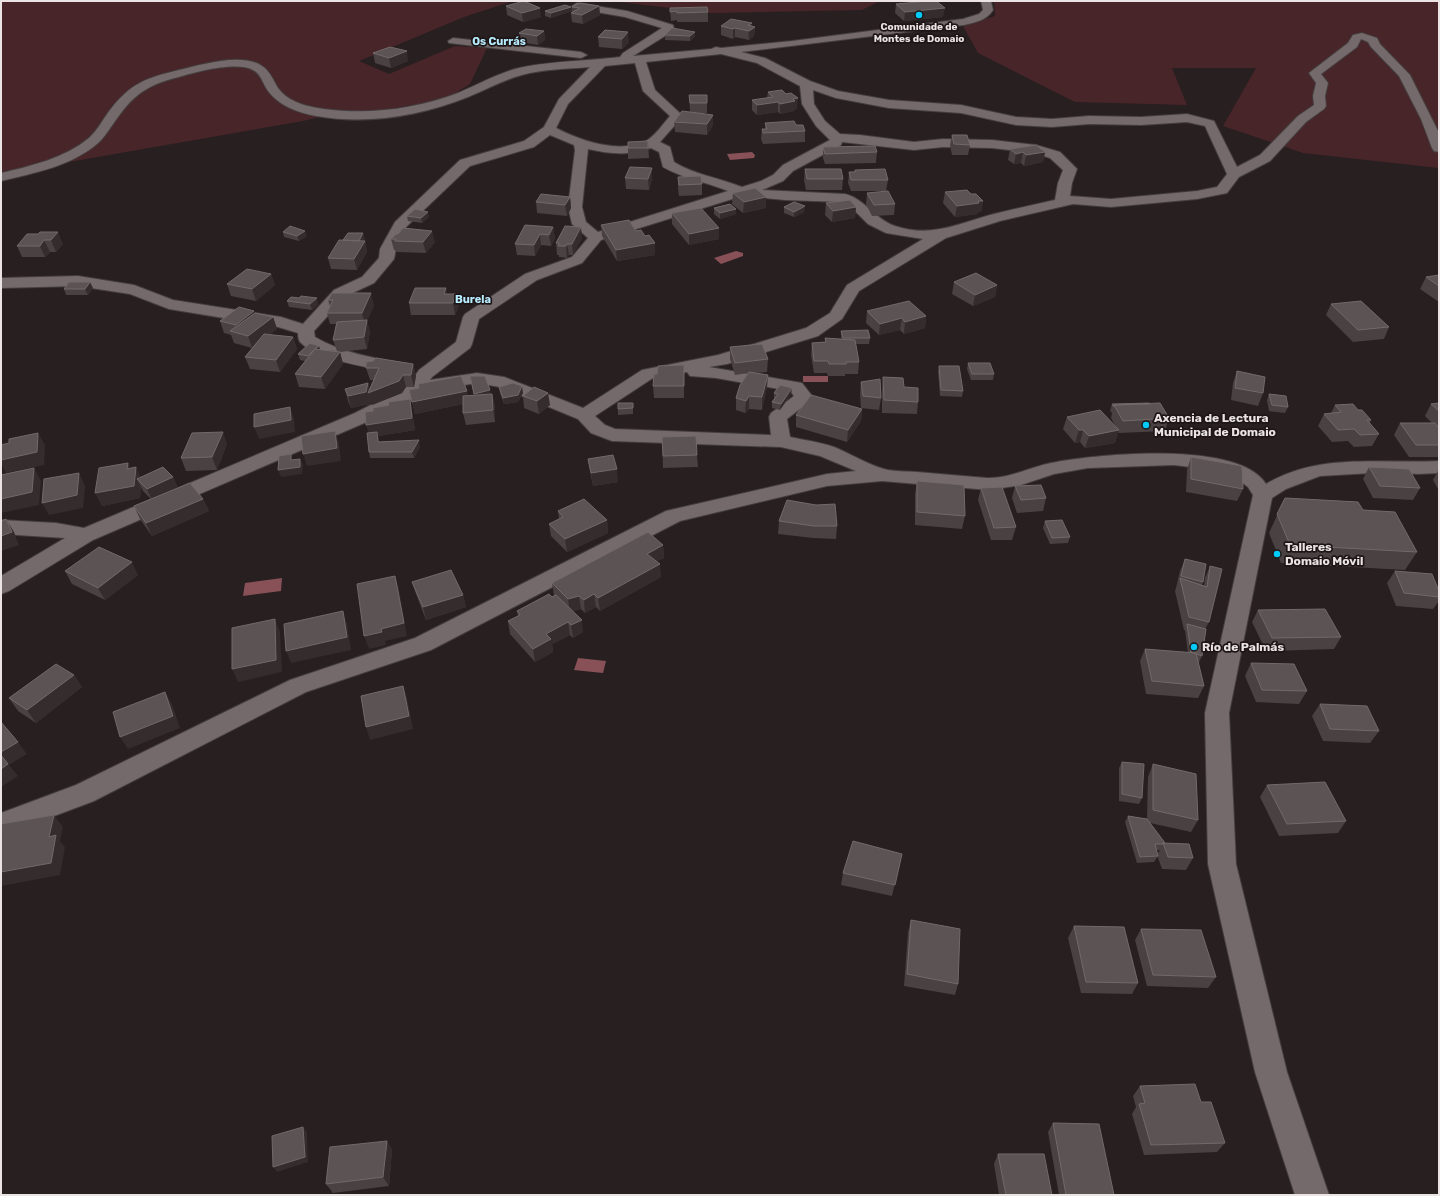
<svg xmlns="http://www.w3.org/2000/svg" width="1440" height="1196" viewBox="0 0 1440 1196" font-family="Rubik,sans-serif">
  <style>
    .green { fill: #482529 }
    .water { fill: #885158 }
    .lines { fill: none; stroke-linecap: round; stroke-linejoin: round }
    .minor-casing { stroke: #443e3e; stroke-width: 2 }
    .minor { fill: #756a6b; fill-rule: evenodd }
    .wall { fill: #4a4142; fill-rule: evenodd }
    .shaded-wall { fill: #352c2d }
    .building { fill: #5b5354; stroke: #726a6a }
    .poi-dot { fill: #02cbf9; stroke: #1e1616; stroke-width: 1.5 }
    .labels { text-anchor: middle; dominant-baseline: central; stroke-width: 3.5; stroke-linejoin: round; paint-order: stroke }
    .far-poi-label { font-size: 10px; font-weight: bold; fill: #eae4e4; stroke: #1e1616 }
    .far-neighbourhood-label { font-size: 11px; font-weight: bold; fill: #b7ecff; stroke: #1e1616 }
    .poi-label { font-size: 12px; font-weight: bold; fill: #eae4e4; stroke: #1e1616; text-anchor: start }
  </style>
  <rect width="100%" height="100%" fill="#281f20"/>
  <!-- green -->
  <path class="green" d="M1,1H513L464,17L359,61L389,74L455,46L487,48L470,84L446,99L378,111H343L303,121L75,161L18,169L1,172Z
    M611,1H880L862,10L712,13Z
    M994,1H1439V168L1303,153L1223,126L1256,68H1172L1187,105L1075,102L978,53L963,26L995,16Z"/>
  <!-- water -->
  <path class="water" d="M752,152L755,155L754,158L730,160L727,154Z
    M736,251L743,253V256L721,264L714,258Z
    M803,376H828V382H803Z
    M282,578L281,591L243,596L245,583Z
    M578,658L606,661L603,673L574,670Z"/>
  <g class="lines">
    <defs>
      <path id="minor" d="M981,1H991L993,10C986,21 976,22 964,25L741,52L765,58L810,81L838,91L889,100L961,105L1016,117L1052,119L1089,116L1141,117L1187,114L1214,121L1237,167L1260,155L1298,116L1314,105L1313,96L1316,83L1309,73L1348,43L1353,35L1362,33L1377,38L1380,44L1410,75L1439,133V152L1434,151L1432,148L1421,119L1399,76L1371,47L1368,42L1361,39L1357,47L1321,74L1328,83L1325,96L1326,106L1324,109L1306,122L1270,161L1239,177L1227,193L1197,199L1111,207L1073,204L1000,221L946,238L859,291L842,319L818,336L727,364L709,367L802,383L813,397L810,401L787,419L790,437C804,440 820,442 834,447C851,454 867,464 884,469C894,472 907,471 917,472C940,474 963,476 987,478C1009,479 1030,467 1051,463C1096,454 1239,440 1266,484C1319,452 1381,464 1439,461V473L1418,474L1389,472L1320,476L1286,489L1272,498L1229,713L1236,864L1287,1072L1329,1195H1295L1255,1072L1208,864L1205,713L1253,495L1248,487L1236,478L1220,472L1206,469L1174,465L1088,468L1054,474L1021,485L989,490L882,481L827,486L680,521L431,650L306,692L94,801L1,836V813L76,785L290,680L415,638L666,511L827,474L856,471L820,456L781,447L612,441L591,433L578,419L500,387L477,383L433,390L426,387L421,394L369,421L93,540L9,591L1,594V576L65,538L1,534V520L56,523L84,528L355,413L408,386L419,370L456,342L463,317L465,314L525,274L572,257L588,238L572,224L568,207L575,150L574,145L550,135L534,147L470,166L406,227L396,249L394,259L374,283L346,296L314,331L315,337C342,353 372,357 402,364L405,368L402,372L396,373C372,368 317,360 300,342C298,339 298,336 298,333L278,327L169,309L130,294L78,286L1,288V278L78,276L134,285L173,300L281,317L303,324L334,290L362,277L379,258L380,249L395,222L460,160L524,141L544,127L559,99L590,67C569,69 543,69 522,75C503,80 486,90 468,97C420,116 367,125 316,116C299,113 279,106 268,91C263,84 261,74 253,70C236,61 196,72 179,77C150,84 135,93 118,117C111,126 106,136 98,143C72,166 34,173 1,181V173C31,166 65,158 89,138C98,130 103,119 110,110C131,83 146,78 179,70C200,65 242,52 262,66C270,71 273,80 278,88C288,102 308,107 324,109C370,115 415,109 458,93C477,85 495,75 515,69C546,61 588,61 620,57L623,53L662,28L625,17L573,8L572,6L577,3L627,11L673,25L674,29L673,31L633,56L711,49L716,47L721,48L792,41L963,19L979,14L983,10ZM721,54L757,63L800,86L802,104L816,126L830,140L783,165L773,175L761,181L742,187C720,178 695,175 674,162L670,147L660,142L683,116L655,90L646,62ZM635,63L643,91L670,116C663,124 655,136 646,141C619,154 581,141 556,128L568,104L605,66ZM813,90L836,98L889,108L961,113L1016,125L1052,127L1089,124L1141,125L1187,122L1205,126L1227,174L1217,187L1197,191L1111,199L1070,196L1072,183L1077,169L1060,152L1036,145L992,140L943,139L914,142L860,135L840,134L825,121L814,104ZM842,142L914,150L943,147L992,148L1034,153L1050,158L1063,170L1058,183L1055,200C1034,205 1012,209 990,215C958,224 930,238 895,226C876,220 865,199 845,194L762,190L783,181L793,171L841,145ZM651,148L659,152L663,167C683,179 707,182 728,191L598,232L586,222L582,207L588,149C610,154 630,156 651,148ZM742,196L785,200L841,202L855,211L868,224L886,233L923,239L847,285L830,313L806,328L718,355L642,370L583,408L504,377L477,373L430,380L432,377L470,348L472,344L479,319L537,280L582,263L601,240ZM687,372L690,376L716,378L790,391L794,396L771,413L769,417L771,435L615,429L605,425L595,416L653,378Z
        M453,38L581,52L587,55L581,58L449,43L448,41Z"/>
    </defs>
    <!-- minor casing -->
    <use href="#minor" class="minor-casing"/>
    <!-- minor -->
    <use href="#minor" class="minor"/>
  </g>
  <!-- wall -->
  <path class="wall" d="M896,4L943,17L904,21L895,13Z
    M506,6L541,17L523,22L507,15Z
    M599,6L600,15L583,24L572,22L571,13H572V7Z
    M571,7L572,11L551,18L545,16V11Z
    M670,8L708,12V22H677V20L671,21Z
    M721,26L755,27L754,36L749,40L735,37L733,39L721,35Z
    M605,30L629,42L622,49L599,47L598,37Z
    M544,31L545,40L538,45L520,42L519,33Z
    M665,35L695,36L690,41L665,40Z
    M373,53L408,61L391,68L375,63Z
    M768,92L797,109H795L794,111L780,114L778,112L757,115L752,110V100L767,98Z
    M689,95L707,103V113H700L713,115V125L707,135L675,132L674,122L690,112Z
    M765,123L796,125L805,131V142L763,144L761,139L762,129H765Z
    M952,135L970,145L968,155H952L950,145Z
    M648,141L649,158L628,159V148Z
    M823,147L877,152L876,163L825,164L823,158Z
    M1010,149L1045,152L1043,162L1024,166L1021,163L1014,164L1008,160Z
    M805,169L843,179L842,190H806L804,180Z
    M855,170L888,180L886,191H851L848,183L849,172H854Z
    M678,177L702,184V195L679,196L678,188Z
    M625,178L652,179L649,190L626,189Z
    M945,192L971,194L983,201L981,212H978V214L955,217L943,203Z
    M733,193L766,208L743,213L732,204Z
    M867,193L895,204L894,215L872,216L866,204Z
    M570,197L571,208L567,216L537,213L536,202Z
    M826,203L856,207L855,218L832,222L825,215Z
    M784,207L804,212L794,217L784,213Z
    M714,208L736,209V214L720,219L714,214Z
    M672,213L719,239L689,245L672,224Z
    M407,216L429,217L422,223L408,221Z
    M601,225L636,231L645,236L655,255L617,261L602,236Z
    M553,227L555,238L551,246L541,245L535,256L517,255L515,244Z
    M283,232L307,236L299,241L284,237Z
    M38,234L63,244L56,252H50L45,257H22L17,246Z
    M582,238L573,255H569L567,258L559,257V255H557L556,243Z
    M365,239L364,241H365L367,252L357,270L331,269L328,258L343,240Z
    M391,239L435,242L426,253L397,252V251L394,250Z
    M271,274L275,285L256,301L231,296L227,284Z
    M1439,275V302L1420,289L1426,277Z
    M954,282L997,285L995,297L973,306L952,294Z
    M93,288L88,295H66L64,289Z
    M332,293L374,305L367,321L370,332L367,349L340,352L343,364L325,389L299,387L295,374L305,361L300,360L298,354L320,350L337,351L333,340L336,324H330L327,313L330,306L328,300Z
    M447,294L459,306L455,315H411L409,303Z
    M287,301L318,304L312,310L289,307Z
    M1331,304L1389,327L1384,339L1353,342L1326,315Z
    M867,311L926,316L925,328L904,334L900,330L879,335L866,323Z
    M255,313L273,317L277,329L269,335L293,337L297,349L280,372L250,369L245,357L254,346L252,348L234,343L231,335L224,333L220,321Z
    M841,331L870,338L869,344H856L859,362L858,374H845V376H828L827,373H814L811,355L812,343L825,342V338L841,339Z
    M730,347L768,359L767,372L755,373L767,387L762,410L749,409L745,413L736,410V398L748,373L735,375L730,359Z
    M968,363L994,374L993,380H971L967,369Z
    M413,364L416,376L414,387H406L402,393L372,405L370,401V404L351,408L348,401L345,389L368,383L370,389L374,380H370L366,368Z
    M939,366L963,391L962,397L940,396L938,372Z
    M1237,371L1263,393L1258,406L1231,400L1233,383Z
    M470,376L491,394H492L495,406V422L466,425L463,413V404L415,414L409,390L418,388L467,396L474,395Z
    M684,377V398H654L653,386Z
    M883,377L918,402L917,414L882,413V390Z
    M861,382L881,398L879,410L861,408L860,394Z
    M499,387L523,393L518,402L504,404L500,393Z
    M774,393L791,394L780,410L772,408V402L774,399Z
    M1269,394L1288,407L1285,413L1269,411L1267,400Z
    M523,396L550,405L539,414L524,408Z
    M633,403V414L618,415V409Z
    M1439,403V457H1409L1394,435L1400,423H1432L1425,416L1431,404Z
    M1112,404H1150L1169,418L1165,431L1119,433L1118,432L1115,443L1085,448L1080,442L1075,443L1063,429L1067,417L1116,427L1111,418L1112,413L1110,411Z
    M1335,405L1358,410L1371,420L1370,423L1379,434L1372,446L1354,447L1348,441L1332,442L1318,426L1324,414L1331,413Z
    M862,409L861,421L847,442L796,427V415Z
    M412,411L415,430L378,436L379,442L420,447L414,458H370L369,452V433Z
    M662,437L697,455L698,467L663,468Z
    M227,444L217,470L186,471L181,458Z
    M1191,457L1243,489L1237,501L1186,492L1187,470Z
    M588,459L618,482L593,486L590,471Z
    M128,463L130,468L140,477H173L178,488L203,499L209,511L152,536L140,519L134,506L151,499L143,491L141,487L140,498L102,506Z
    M1369,467L1420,488L1413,500L1373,498L1363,479Z
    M1439,469V491L1433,480Z
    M917,481L965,516L962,529L915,525V494Z
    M1015,486L1046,498L1043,511L1017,513L1012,498Z
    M981,488L1016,527L1012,540H991L978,500Z
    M1285,498L1363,510L1417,552L1405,570L1281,563L1269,533Z
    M558,511L607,520L608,533L567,552L551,536L549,524L559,519Z
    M779,521L837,526L836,539L813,538L778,534Z
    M1045,521L1070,537L1068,543L1050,544L1043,528Z
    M663,545L664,558L657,561L661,577L600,611L596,607L585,613L581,609L573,611L583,632L573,638L570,635L552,644L553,652L535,662L510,634L508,621L518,616L517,611L554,596L552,583Z
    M1185,559L1203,582L1202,585L1204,586L1205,578L1210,566L1209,622L1205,629L1202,656L1199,662H1198L1204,686L1198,698L1146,694L1140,661L1145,649L1188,653L1185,630H1184L1175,591L1176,588L1180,571Z
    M65,571L138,575L105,600L72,584Z
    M1395,571L1439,591V601L1433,609L1396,606L1387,583Z
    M412,582L463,595L466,607L426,620L416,594Z
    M1258,610L1341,637L1334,649L1266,651L1252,622Z
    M1251,663L1307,691L1299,704L1256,702L1245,676Z
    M74,675L82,687L36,723L18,711L9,698Z
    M1320,704L1379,731L1370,743L1323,741L1312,716Z
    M1122,762L1142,798L1139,804L1119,801V768Z
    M1153,764L1198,820L1191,832L1150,823L1165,843L1193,858L1186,870L1162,869L1157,855L1158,856L1154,862L1137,863L1125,822L1128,816L1147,819L1148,777ZM1156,850H1160L1157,855Z
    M1267,785L1346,821L1338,833L1279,836L1260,797Z
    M902,854L892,896L841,885L843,873Z
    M911,920L958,984L955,995L904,986L908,932Z
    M1074,926L1138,983L1132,994L1081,993L1068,938Z
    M1141,929L1216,977L1208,988L1147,986L1135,940Z
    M1140,1086L1201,1102L1225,1143L1217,1152L1144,1155L1132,1114L1136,1107L1133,1096Z
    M1053,1123L1114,1195H1059L1048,1132Z
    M387,1141L392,1150L389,1186L333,1193L326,1184Z
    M998,1154L1052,1195H999L994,1164Z"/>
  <!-- shaded-wall -->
  <path class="shaded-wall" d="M599,6L600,15L583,24L582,15Z
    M571,7L572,11L551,18V13Z
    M540,8L541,17L523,22L522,13Z
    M945,8L943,17L904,21L905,12Z
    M752,23V28L755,27L754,36L749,40L748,25Z
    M735,28V37L733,39V29Z
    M544,31L545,40L538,45L537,36Z
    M628,32L629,42L622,49V39Z
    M695,32V36L690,41V36Z
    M407,51L408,61L391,68L389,58Z
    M798,98L797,109H795L794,111L780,114V104L793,99Z
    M778,102V112L757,115V105Z
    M713,115V125L707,135V124Z
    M1023,152L1021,163L1014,164L1016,154Z
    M1045,152L1043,162L1024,166L1026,155Z
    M652,168V179L649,190L648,179Z
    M570,197L571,208L567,216L565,205Z
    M766,197V208L743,213L744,202Z
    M978,201H983L981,212H978V214L955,217L957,206Z
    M805,206L804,212L794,217V212Z
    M856,207L855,218L832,222L833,211Z
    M736,209V214L720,219V213Z
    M428,212L429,217L422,223L421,218Z
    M553,227L555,238L551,246L549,235Z
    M581,227L582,238L573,255L572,244Z
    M719,228V239L689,245V234Z
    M305,231L307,236L299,241L297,236Z
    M432,231L435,242L426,253L423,242Z
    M58,232L63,244L56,252L51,240Z
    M363,233L365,239L359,250L357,244Z
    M540,234L541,245L535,256L534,245Z
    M44,240L50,252L45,257L40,246Z
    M365,241L367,252L357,270L354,259Z
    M655,243V255L617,261L616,250Z
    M567,244L569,255L567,258L566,246Z
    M271,274L275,285L256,301L252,289Z
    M90,282L93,288L88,295L85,289Z
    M997,285L995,297L973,306L975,295Z
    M446,288L448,300L444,294Z
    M371,293L374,305L367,321L370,332L367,349L364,337L365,325L362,313Z
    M456,294L459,306L455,315L453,303Z
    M317,298L318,304L312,310L310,304Z
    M254,311L258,323L239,333L236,325Z
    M926,316L925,328L904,334L905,322Z
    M273,317L277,329L252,348L248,336Z
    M902,318L900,330L879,335L880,324Z
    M293,337L297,349L280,372L276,360Z
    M319,346L321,352L310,362L308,356Z
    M340,352L343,364L325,389L321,377Z
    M413,364L416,376L414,387L411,375Z
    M403,375L406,387L402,393L372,405L370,401V404L351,408L348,396L368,383L371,392Z
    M768,375L767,387L762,410V397Z
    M522,386L523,393L518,402L504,404L503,398Z
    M792,388L791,394L780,410L781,404Z
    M490,390L491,396L475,400L474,394Z
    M467,391L469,403L415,414L412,402Z
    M548,393L550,405L539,414L537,401Z
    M492,394L495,406V422L493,410Z
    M749,396V409L745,413L746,401Z
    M410,399L412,411L415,430L378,436L380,448L378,442L370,437L366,425Z
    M290,407L294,419L295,432L259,439L254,427Z
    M862,409L861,421L847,442L848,430Z
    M1079,430H1083L1080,442L1075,443Z
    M1119,430L1115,443L1085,448L1089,436Z
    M335,431L339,443L341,461L307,466L303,454Z
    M223,432L227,444L217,470L212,457Z
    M38,433L45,445L44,465L6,473L1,464V460Z
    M419,440L420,447L414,458L412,452Z
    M300,459L303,465L302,474L281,477L278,470Z
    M128,463L134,475L127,469Z
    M136,467L142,480L137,479L141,487L140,498L102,506L95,493Z
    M34,468L41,481L39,505L1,513V499Z
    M617,469L618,482L593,486L591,473Z
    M79,473L85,486L83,508L49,515L42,503Z
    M173,477L179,490L153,502L147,489Z
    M203,499L209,511L152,536L146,523Z
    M6,519L14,532L19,545L1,551V536Z
    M607,520L608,533L567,552L565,539Z
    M663,545L664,558L648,566L647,554Z
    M132,562L138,575L105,600L98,588Z
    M660,564L661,577L600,611L598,598Z
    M395,576L399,589L407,636L385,641L386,645L369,649L364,636L381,629Z
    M594,594L596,607L585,613L584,600Z
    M463,595L466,607L426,620L423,607Z
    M579,596L581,609L570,612L568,599Z
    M343,611L347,624L351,650L291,663L286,651Z
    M275,619L280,632L282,672L238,682L232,669Z
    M582,620L583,632L573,638L571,625Z
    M568,622L570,635L552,644L553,652L535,662L533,649L546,634Z
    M74,675L82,687L36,723L27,710Z
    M403,686L407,698L413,729L370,740L366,727Z
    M165,692L172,704L180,728L128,749L120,737Z
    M18,742L27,754L9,765L18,776L1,787V752Z
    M54,815L63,827L60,841L65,847L60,875L1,886V872L49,837Z
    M303,1127L307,1132L308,1162L277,1172L273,1167Z
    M387,1141L392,1150L389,1186L383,1177Z"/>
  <!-- building -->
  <path class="building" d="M524,1L540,8L522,13L506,6Z
    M928,1H936L945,8L905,12L896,4Z
    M580,3L599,6L582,15L571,13L580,8L572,7Z
    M565,5L571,7L551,13L545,11Z
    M707,7L708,12L677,13V11L670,12V8Z
    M731,19L752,23L748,25L755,27L749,31L735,28L733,29L721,26Z
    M672,28L695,32L690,36L665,35Z
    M526,29L544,31L537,36L519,33Z
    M605,30L628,32L622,39L598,37Z
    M390,47L407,51L389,58L373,53Z
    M782,90L786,94L791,93L798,98L793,99L795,101L780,104L778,102L757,105L752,100L773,97L768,92Z
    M689,95H707V103H690Z
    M682,111L713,115L707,124L674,122Z
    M794,121L796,125H803L805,131L763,133L762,129H767L765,123Z
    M952,135H967L970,145L954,144Z
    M648,141V148H628V142Z
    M1036,145L1045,152L1026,155L1023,152L1016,154L1010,149Z
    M875,146L877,152L825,154L823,147Z
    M630,167L652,168L648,179L625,178Z
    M805,169H841L843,179H807Z
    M885,169L888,180H851L849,172H855V170Z
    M701,176L702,184L679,185L678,177Z
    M755,188L766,197L744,202L733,193Z
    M967,190L971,194H976L983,201H978L979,203L957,206L945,192Z
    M888,191L895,204L874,205L867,193Z
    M541,194L570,197L565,205L536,202Z
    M850,200L856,207L833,211L826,203Z
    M794,202L805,206L794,212L784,207Z
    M730,204L736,209L720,213L714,208Z
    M701,208L719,228L689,234L672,213Z
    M415,209L428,212L421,218L407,216Z
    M629,220L636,231L641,230L645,236L649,235L655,243L616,250L601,225Z
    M525,225L553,227L549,235L540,234L534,245L515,244Z
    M290,226L305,231L297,236L283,232Z
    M565,226L581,227L572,244H567L566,246H558L559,243H556Z
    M403,228L432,231L423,242L395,241L396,239H391L396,234H398Z
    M40,232H58L51,240H44L40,246H17L27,234H38Z
    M348,233H363L359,241L343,240Z
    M339,240L365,241L354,259L328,258Z
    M247,269L271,274L252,289L227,284Z
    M976,273L997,285L975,295L954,282Z
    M1439,275V286L1426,277Z
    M69,282H90L85,289H64Z
    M415,288H446L444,294H456L453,303H409Z
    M332,293H371L362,313H327L333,300H328Z
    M301,296L317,298L310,304L287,301L291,297L299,298Z
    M909,301L926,316L905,322L902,318L880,324L867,311Z
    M1361,301L1389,327L1358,330L1331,304Z
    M239,307L254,311L236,325L220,321Z
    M255,313L273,317L248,336L230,331Z
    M367,320L364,337L333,340L337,322Z
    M868,330L870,338H843L841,331Z
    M264,334L293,337L276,360L245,357Z
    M825,338L855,340L859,362H846V364H829L828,361H814L812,343L826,342Z
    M310,343L319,346L315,349L308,356L298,354Z
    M762,344L768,359L735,363L730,347Z
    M315,349L340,352L321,377L295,374Z
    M376,358L413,364L411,375H403L399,381L368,393L379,368H366V362L373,361Z
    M968,363H990L994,374H972Z
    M684,365V386H653L654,374H657L658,366Z
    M939,366H959L963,391L941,390Z
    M1237,371L1265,377L1263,393L1235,388Z
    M749,372L768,375L762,397L749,396L746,401L736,398L740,385Z
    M461,376L467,391L412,402L409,390L419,388L418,384Z
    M470,376H485L490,390L474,394Z
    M883,377L903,378L904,387L918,388V402L884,400Z
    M880,379L881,398L863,396L861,382Z
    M368,383L366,392L348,396L345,389Z
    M513,383L522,386L518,395L503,398L499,387Z
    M780,385L792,388L781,404L772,402L778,394L774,393Z
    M534,387L548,393L537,401L523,396Z
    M492,394L493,410L463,413V396Z
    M1269,394L1286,396L1288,407L1272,405Z
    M811,395L862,409L848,430L796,415Z
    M410,399L412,418L366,425L365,412L373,411V408L389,405L388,402Z
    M618,403H633V408L618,409Z
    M1149,403L1150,404L1114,405V407L1112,404Z
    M1160,403L1169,418L1123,421L1114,405Z
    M1439,403V411L1431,404Z
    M1353,404L1358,410H1362L1371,420H1367L1379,434L1360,435L1354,429L1338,430L1324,414L1341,412L1335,405Z
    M290,407L291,420L254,427V414Z
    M1100,410L1119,430L1089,436L1083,430H1079L1067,417Z
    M1400,423H1435L1439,428V445H1416Z
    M335,431L337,448L303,454L301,436Z
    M223,432L212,457L181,458L192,433Z
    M377,432L378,442L419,440L412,452H369L367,433Z
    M38,433L37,452L1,460V445L9,443V439Z
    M696,436L697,455L663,456L662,437Z
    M291,454V460L300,459V467L278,470L279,456Z
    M613,455L617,469L591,473L588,459Z
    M1191,457L1242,466L1243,489L1191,479Z
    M128,463L127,469L136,467L134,486L95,493L99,468Z
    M163,467L173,477L147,489L137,479Z
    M1369,467L1409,469L1420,488L1380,486Z
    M34,468L32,492L1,499V475Z
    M79,473L77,495L42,503L44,479Z
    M917,481L964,485L965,516L917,512Z
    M190,483L203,499L146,523L134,506Z
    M1041,485L1046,498L1021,500L1015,486Z
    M1002,487L1016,527L994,528L981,488Z
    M1285,498L1358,502L1363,510L1395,512L1417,552L1290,545L1277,514Z
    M584,499L607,520L565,539L549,524L563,517L558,511Z
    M787,500L816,505L835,504L837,526H814L779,521Z
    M6,519L12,532L1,536V521Z
    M1062,520L1070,537L1052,538L1045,521Z
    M648,532L663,545L647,554L660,564L598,598L594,594L584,600L579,596L568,599L552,583Z
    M99,547L132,562L98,588L65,571Z
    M1185,559L1206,564L1203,582L1181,576Z
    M1210,566L1222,569L1209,622L1189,617L1180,578L1207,587Z
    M451,570L463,595L423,607L412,582Z
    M1395,571L1432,574L1439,591V597L1404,593Z
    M395,576L404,623L381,629L382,632L364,636L357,584Z
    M549,594L552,597L556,595L582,620L571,625L568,622L546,634L551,639L533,649L508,621L520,615L517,611Z
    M1325,609L1341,637L1272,638L1258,610Z
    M343,611L347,637L286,651L284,624Z
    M275,619L276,660L232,669V628Z
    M1187,624L1206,629L1202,656L1191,652Z
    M1145,649L1196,653L1204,686L1152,681Z
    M1251,663L1294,664L1307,691L1262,690Z
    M56,664L74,675L27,710L9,698Z
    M403,686L409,716L366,727L361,696Z
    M165,692L173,716L120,737L113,712Z
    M1320,704L1367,706L1379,731L1330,729Z
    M1,722L18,742L1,752Z
    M1,755L8,764L1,769Z
    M1122,762L1144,764L1142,798L1122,794Z
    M1153,764L1196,774L1198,820L1153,810Z
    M1325,782L1346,821L1287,824L1267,785Z
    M54,815L49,837L56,835L51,863L1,872V824Z
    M1128,816L1147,819L1165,843H1163V844H1155L1158,856L1140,857Z
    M853,841L902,854L895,885L843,873Z
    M1163,843L1189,844L1193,858L1168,857Z
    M911,920L960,929L958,984L907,974Z
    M1074,926L1124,927L1138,983L1086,982Z
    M1141,929L1201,930L1216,977L1153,975Z
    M1195,1084L1201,1102H1211L1225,1143L1151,1145L1139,1104L1145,1103L1140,1086Z
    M1053,1123L1099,1124L1114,1195H1066Z
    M303,1127L305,1157L273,1167L272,1136Z
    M387,1141L383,1177L326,1184L330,1147Z
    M998,1154H1044L1052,1195H1006Z"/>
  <!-- markers -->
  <g class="poi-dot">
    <circle cx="919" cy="15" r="4"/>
    <circle cx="1146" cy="425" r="4"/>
    <circle cx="1277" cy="554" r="4"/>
    <circle cx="1194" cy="647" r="4"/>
  </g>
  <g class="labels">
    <!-- far-poi labels -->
    <g class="far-poi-label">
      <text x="919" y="27">Comunidade de<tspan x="919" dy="12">Montes de Domaio</tspan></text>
    </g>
    <!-- far-neighbourhood labels -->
    <g class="far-neighbourhood-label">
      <text x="499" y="41">Os Currás</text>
      <text x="473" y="299">Burela</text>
    </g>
    <!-- poi labels -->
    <g class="poi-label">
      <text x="1154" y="418">Axencia de Lectura<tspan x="1154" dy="14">Municipal de Domaio</tspan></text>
      <text x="1285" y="547">Talleres<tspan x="1285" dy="14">Domaio Móvil</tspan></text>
      <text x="1202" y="647">Río de Palmás</text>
    </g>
  </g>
  <!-- border -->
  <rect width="1440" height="1196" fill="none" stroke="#eae4e4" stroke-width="4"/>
</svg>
